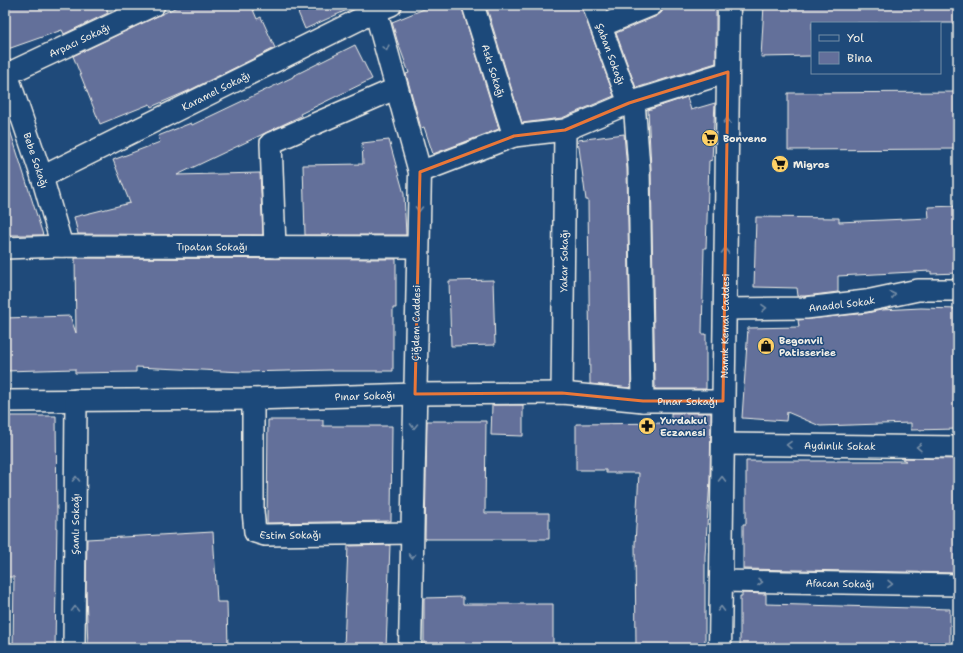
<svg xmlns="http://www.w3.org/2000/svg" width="963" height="653" viewBox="0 0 963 653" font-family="'Shantell Sans',sans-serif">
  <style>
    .building { fill: #636f9a; stroke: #f4f1e8 }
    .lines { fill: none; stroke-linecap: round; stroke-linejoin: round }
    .street-casing { stroke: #f4f1e8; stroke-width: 24 }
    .secondary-casing { stroke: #f4f1e8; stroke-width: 25 }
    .street { stroke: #1f4a7a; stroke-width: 21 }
    .secondary { stroke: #1f4a7a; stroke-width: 22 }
    .oneway { stroke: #748da6 }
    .marked { fill: none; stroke: #ea7738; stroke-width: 3; stroke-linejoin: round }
    .labels { text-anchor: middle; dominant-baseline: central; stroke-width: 3; stroke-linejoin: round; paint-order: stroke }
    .street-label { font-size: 10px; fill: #f4f1e8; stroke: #1f4a7a }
    .poi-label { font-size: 10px; font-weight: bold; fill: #f4f1e8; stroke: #1f4a7a; text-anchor: start }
  </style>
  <rect width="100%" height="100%" fill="#1f4a7a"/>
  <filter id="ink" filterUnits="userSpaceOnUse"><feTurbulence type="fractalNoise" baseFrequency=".025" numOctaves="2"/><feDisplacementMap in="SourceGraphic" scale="8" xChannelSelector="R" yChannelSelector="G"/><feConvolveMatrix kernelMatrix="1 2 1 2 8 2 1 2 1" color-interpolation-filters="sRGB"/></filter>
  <g filter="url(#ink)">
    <!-- building -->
    <path class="building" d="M5,5H106L108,13L64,34L62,30L5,50Z
      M181,5H251L257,19L261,17L275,48L188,91L151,107L150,104L100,124L73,56Z
      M295,5H358L305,29Z
      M434,5H461L499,129L433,154L424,127L421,128L406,74L409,73L397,40L392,22Z
      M486,5H581L614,96L562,118L522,123Z
      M664,5H716V63L636,88L616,33L657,16L662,12Z
      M764,5H958V23H812V56L761,57Z
      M355,45L372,79L300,114L301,116L177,175L260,173L263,235L78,234L74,217L130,203L113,160L160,142L158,136L191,123L192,125L293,77V76Z
      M958,92V149L788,150V93Z
      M687,97L691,110L715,103L712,160L709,161L706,248H704L702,334H706V389H655L651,168L648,110Z
      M5,127H9L43,235H5Z
      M624,134L627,169L631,388L590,384L588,200H586L578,140Z
      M389,140L404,194L406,235H305L303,165L363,164L362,143Z
      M958,206V273L931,274V271L838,276V292L805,296H798L797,288L754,287L756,217L839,218V222L929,218L928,207Z
      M75,258L396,259V308H393V371H332V370L244,372L136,367V372L75,373V369L5,371V318L70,316L76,333Z
      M493,280L495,345L451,346L449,281Z
      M921,308L958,309V429L911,430V423L820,426L787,412L786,421L742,418L748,328L799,327L798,320L867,313L881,310Z
      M492,405H523V436L491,435Z
      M671,413H711L710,480L705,556V648H636L635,544L639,473H606V470H576V424L671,423Z
      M5,416H56L57,520L55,648H13L14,577H5Z
      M268,420H323V426H392L391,521L267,523Z
      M427,421H486L485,513H549V539H425Z
      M900,458L958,459V573L743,569V524H746V461H906Z
      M213,532L217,602H227L228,648H88L86,592L87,539Z
      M390,545L386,648H344L348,546Z
      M742,593L766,594V604L950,609V648H740V596H742Z
      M463,597V604H553V648H424V598Z"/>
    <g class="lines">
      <defs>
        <g id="street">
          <path id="s1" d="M473,5L514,136"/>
          <path id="s2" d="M593,5L629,103"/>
          <path d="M601,26L652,5"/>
          <path id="s3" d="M7,74L42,177L62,246"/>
          <path id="s4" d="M5,75L154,5"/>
          <path d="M634,101L639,168L643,401"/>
          <path d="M420,172L514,136L565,130L629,103L728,72"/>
          <path id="s5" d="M42,177L376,11L391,5"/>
          <path d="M275,247L271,143L397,88"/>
          <path id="s6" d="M5,248L62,246L418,247"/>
          <path id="s7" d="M725,309L806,308L866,301L918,290H958"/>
          <path id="s8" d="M562,393L565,130"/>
          <path id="s9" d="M253,399V511L255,532L265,535L412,533"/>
          <path id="s10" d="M5,401L253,399L415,394L562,393L643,401H723"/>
          <path id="s11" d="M723,444L958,447"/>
          <path id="s12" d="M721,581L958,585"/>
          <path id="s13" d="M74,648L76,400"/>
        </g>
        <g id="secondary">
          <path d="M374,5L420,172L410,648"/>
          <path id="s14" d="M720,648L729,5"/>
        </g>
      </defs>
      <!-- street casing -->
      <use href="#street" class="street-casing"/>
      <!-- secondary casing -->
      <use href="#secondary" class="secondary-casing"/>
      <!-- street -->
      <use href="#street" class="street"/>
      <!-- secondary -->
      <use href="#secondary" class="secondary"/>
    </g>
    <!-- one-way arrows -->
    <defs><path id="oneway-chevron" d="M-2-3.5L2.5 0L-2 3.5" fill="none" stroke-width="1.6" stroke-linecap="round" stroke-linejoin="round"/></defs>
    <g class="oneway">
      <use href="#oneway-chevron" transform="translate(386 48) rotate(75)"/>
      <use href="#oneway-chevron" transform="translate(727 121) rotate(-89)"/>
      <use href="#oneway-chevron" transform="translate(419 209) rotate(91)"/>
      <use href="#oneway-chevron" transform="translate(725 251) rotate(-89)"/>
      <use href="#oneway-chevron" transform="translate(893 295) rotate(-12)"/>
      <use href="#oneway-chevron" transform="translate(764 308) rotate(-1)"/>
      <use href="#oneway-chevron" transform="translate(414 426) rotate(91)"/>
      <use href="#oneway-chevron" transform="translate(789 445) rotate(-179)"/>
      <use href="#oneway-chevron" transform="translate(919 447) rotate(-179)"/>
      <use href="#oneway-chevron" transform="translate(76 479) rotate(-90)"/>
      <use href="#oneway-chevron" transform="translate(722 479) rotate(-89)"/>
      <use href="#oneway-chevron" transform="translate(412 556) rotate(91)"/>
      <use href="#oneway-chevron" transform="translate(760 582) rotate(1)"/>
      <use href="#oneway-chevron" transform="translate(890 584) rotate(1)"/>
      <use href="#oneway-chevron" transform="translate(75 609) rotate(-90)"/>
      <use href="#oneway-chevron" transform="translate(721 609) rotate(-89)"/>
    </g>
  </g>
  <!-- marked area -->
  <path class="marked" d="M728,72L723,401H643L562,393L415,394L420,172L514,136L565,130L629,103Z"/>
  <!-- icons -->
  <defs>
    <symbol id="supermarket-disc" viewBox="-11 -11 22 22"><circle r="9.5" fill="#ffd166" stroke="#1f4a7a"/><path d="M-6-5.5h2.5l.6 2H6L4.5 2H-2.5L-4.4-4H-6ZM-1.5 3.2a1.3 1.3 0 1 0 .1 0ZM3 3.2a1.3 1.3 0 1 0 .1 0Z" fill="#111"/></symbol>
    <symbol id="shop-disc" viewBox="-11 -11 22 22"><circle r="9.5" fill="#ffd166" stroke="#1f4a7a"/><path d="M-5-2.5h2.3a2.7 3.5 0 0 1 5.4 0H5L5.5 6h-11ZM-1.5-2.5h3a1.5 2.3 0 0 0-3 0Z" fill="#111"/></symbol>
    <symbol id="pharmacy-disc" viewBox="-11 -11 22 22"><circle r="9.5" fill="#ffd166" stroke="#1f4a7a"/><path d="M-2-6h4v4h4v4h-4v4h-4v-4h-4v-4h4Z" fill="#111"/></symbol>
  </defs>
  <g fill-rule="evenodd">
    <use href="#supermarket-disc" x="700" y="128" width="20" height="20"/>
    <use href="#supermarket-disc" x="770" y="154" width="20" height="20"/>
    <use href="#shop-disc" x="756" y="336" width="20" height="20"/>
    <use href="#pharmacy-disc" x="637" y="416" width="20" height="20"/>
  </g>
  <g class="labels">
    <!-- street labels -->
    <g class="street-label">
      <text stroke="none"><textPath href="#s4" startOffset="82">Arpacı Sokağı</textPath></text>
      <text stroke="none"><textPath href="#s2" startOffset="52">Şaban Sokağı</textPath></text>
      <text stroke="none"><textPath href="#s1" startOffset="69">Askı Sokağı</textPath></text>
      <text stroke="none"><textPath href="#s5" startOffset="194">Karamel Sokağı</textPath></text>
      <text stroke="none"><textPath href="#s3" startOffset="91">Bebe Sokağı</textPath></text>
      <text stroke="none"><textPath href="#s6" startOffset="207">Tıpatan Sokağı</textPath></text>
      <text stroke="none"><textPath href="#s8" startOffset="132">Yakar Sokağı</textPath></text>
      <text stroke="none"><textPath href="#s7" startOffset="117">Anadol Sokak</textPath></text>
      <text transform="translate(416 323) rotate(-89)">Çiğdem Caddesi</text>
      <text stroke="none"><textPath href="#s14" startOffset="322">Namık Kemal Caddesi</textPath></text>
      <text stroke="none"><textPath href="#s10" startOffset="360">Pınar Sokağı</textPath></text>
      <text stroke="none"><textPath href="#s10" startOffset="683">Pınar Sokağı</textPath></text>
      <text stroke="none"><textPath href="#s11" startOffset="117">Aydınlık Sokak</textPath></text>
      <text stroke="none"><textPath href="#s13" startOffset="124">Şamlı Sokağı</textPath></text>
      <text stroke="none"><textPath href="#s9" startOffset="169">Estim Sokağı</textPath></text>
      <text stroke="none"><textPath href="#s12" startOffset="119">Afacan Sokağı</textPath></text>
    </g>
    <!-- poi labels -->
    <g class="poi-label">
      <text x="723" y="138">Bonveno</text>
      <text x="793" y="164">Migros</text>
      <text x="779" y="340">Begonvil<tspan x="779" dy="12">Patisseriee</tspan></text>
      <text x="660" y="420">Yurdakul<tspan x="660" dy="12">Eczanesi</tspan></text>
    </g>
  </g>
  <!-- margin -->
  <rect width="963" height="653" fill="none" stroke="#1f4a7a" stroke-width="20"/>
  <rect x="10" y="10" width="943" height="633" fill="none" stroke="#f4f1e8" stroke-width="1.5" filter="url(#ink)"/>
  <!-- legend -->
  <rect x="811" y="22" width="130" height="52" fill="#1f4a7a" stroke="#748da6"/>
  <rect x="819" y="35" width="20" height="6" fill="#1f4a7a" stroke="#748da6"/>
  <text x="847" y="42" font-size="12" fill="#f4f1e8">Yol</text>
  <rect x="819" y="52" width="20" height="12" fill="#636f9a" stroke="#748da6"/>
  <text x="847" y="62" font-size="12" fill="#f4f1e8">Bina</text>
</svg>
